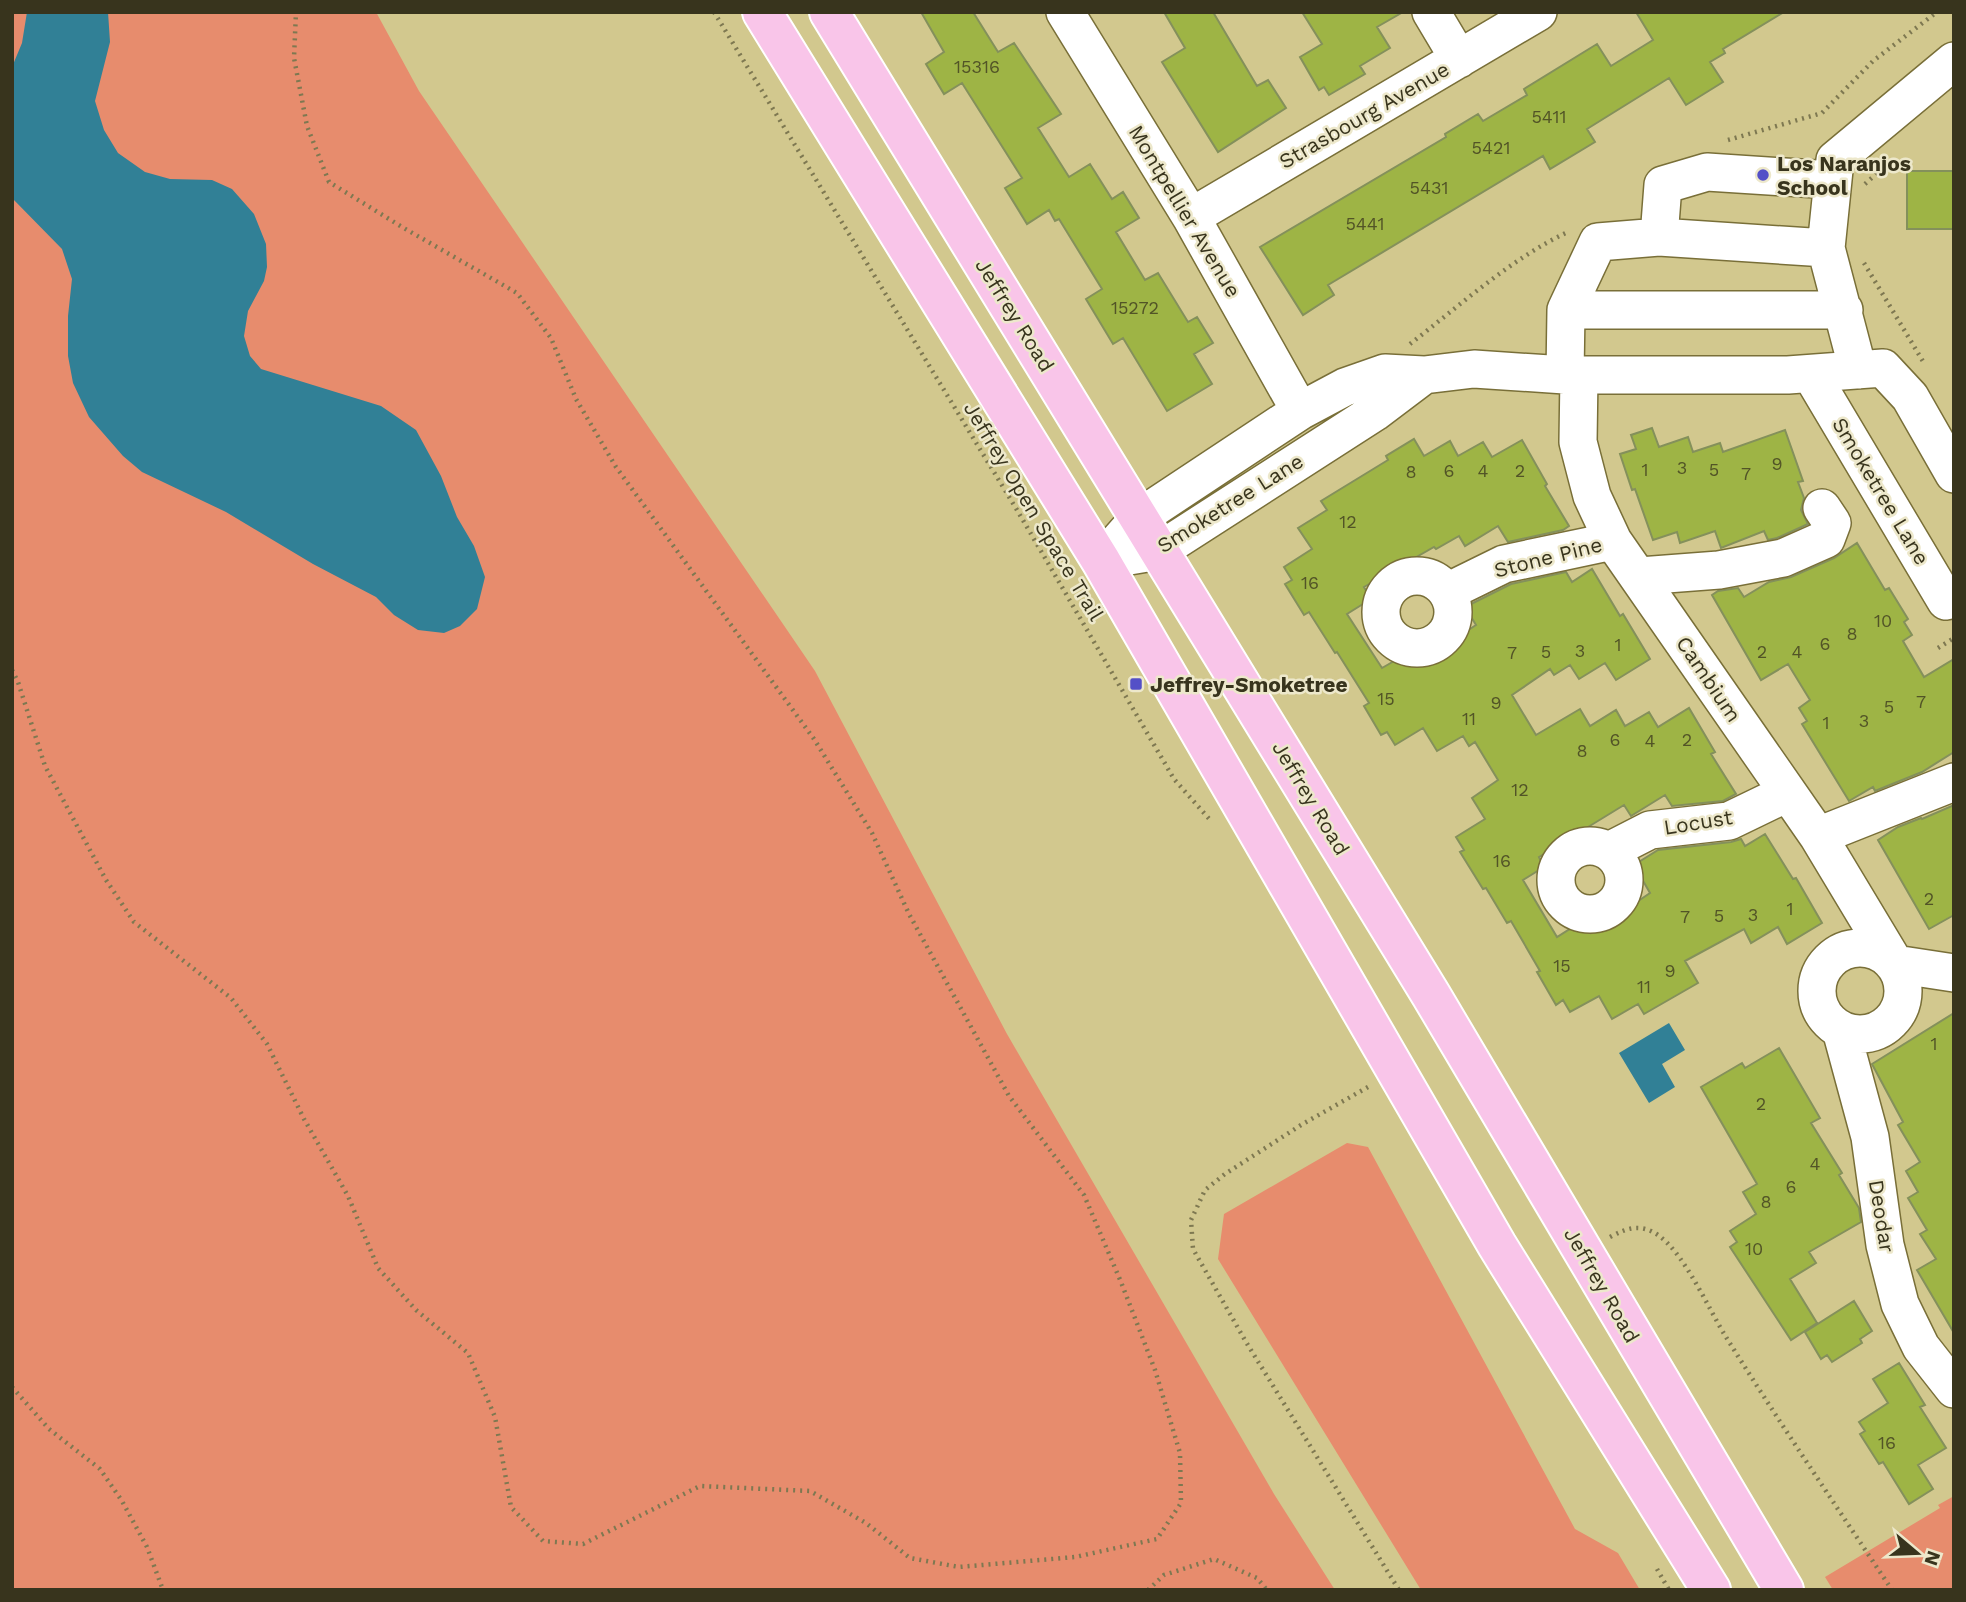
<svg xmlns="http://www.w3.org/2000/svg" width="1966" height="1602" viewBox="0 0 1966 1602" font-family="'Work Sans',sans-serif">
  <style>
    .green { fill: #e78c6d }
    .water { fill: #318096 }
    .building { fill: #9eb445; stroke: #84905b; stroke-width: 2 }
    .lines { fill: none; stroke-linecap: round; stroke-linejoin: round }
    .minor-casing { stroke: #796f38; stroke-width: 40 }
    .major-casing { stroke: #fff; stroke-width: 42 }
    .path { stroke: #7e7851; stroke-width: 4.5; stroke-dasharray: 2 5; stroke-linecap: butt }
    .minor { stroke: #fff; stroke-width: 37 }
    .major { stroke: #f9c5e9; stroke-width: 38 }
    .poi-dot { fill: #5450c7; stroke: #ede8cb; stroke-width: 2.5 }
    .labels { text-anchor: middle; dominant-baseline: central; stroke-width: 5; stroke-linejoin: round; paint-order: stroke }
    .number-label { font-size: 18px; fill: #525427 }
    .street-label { font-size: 21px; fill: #38341d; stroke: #ede8cb }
    .poi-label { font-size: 21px; font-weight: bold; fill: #38341d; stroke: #ede8cb; text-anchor: start }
  </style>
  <rect width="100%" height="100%" fill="#d2c88e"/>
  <!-- green -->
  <path class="green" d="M12,12H376L419,91L815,671L1007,1034L1274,1494L1335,1590H12Z
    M1347,1143L1368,1147L1575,1529L1618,1553L1640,1590H1421L1218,1259L1224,1214Z
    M1954,1496V1590H1833L1825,1577L1940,1508L1938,1505Z"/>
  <!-- water -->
  <path class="water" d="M27,12H108L110,42L95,101L104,130L118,153L145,172L170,179L212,180L232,189L254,214L266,244L267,267L264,281L248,311L244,336L250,356L261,369L381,406L416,430L441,476L457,517L474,546L485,577L477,609L460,626L444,633L418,630L394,615L376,597L313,564L226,512L142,472L123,456L89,417L73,383L68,356V316L72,279L62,249L12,198V67L22,43Z
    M1669,1023L1685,1050L1662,1064L1675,1087L1649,1103L1619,1053Z"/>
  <!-- building -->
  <path class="building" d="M921,12H973L998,52L1014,43L1061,114L1038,128L1069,177L1090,164L1112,199L1123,192L1139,218L1116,232L1145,280L1158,273L1188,322L1197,317L1213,343L1194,354L1212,384L1167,411L1123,338L1113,344L1086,299L1102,289L1059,219L1055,221L1049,210L1027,224L1005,188L1022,178L962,83L944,94L926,64L944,52Z
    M1164,12H1213L1257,86L1268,80L1286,108L1218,152L1162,62L1185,48Z
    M1302,12H1403L1377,27L1390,48L1360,66L1365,74L1329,95L1324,87L1319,90L1300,57L1322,44Z
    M1636,12H1784L1723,49L1725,53L1710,62L1723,82L1686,105L1669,78L1587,129L1595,142L1550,169L1543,156L1328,285L1334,295L1303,315L1260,247L1446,137L1445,134L1478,114L1483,121L1527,95L1524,89L1597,44L1611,66L1653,40Z
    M1907,171H1954V229H1907Z
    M1652,428L1659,447L1688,437L1693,452L1720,443L1723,452L1785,430L1803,481L1798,482L1804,498L1801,510L1808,524L1777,538L1768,540L1764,531L1721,548L1715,531L1680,543L1677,532L1653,540L1635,489L1632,490L1620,454L1636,449L1631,435Z
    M1414,439L1424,456L1450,441L1458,456L1483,442L1492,457L1522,440L1547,484L1545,486L1569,526L1563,530L1508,542L1498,526L1465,546L1459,536L1436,549L1434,547L1364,587L1371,599L1347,614L1382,668L1408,653L1415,665L1476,625L1465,607L1511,584L1566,572L1572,582L1592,569L1620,616L1623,614L1650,659L1616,680L1605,663L1579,679L1570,665L1554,675L1550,669L1512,695L1536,735L1580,709L1590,726L1616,710L1625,726L1649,712L1658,727L1689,708L1715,752L1711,754L1736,794L1723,801L1672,806L1665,795L1631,816L1624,805L1539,857L1544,867L1523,880L1557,937L1584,920L1591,933L1650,893L1634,865L1658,850L1731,842L1741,839L1745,846L1765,834L1793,879L1796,878L1822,923L1787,944L1778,927L1751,943L1744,929L1685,961L1698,983L1644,1014L1638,1004L1612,1019L1599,996L1570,1012L1563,1000L1556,1005L1537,972L1540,971L1511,921L1507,923L1486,888L1483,889L1460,852L1464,850L1456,837L1485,819L1472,798L1498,780L1475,742L1469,746L1463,736L1437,751L1423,728L1395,745L1387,732L1381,735L1364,706L1369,703L1337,652L1335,653L1309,612L1304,615L1285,584L1292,580L1284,567L1312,549L1298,528L1327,510L1321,501L1388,460L1386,456Z
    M1857,543L1885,590L1889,588L1908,619L1904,622L1912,635L1903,641L1924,677L1954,659V752L1922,772L1875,791L1873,787L1849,801L1802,724L1807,721L1799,708L1810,700L1788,664L1761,680L1712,595L1718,591L1738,588L1744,597L1769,582L1791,577L1834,558Z
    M1954,805V915L1929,929L1878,840L1898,827L1921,818L1922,819Z
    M1954,1013V1333L1917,1270L1936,1259L1920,1234L1927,1230L1908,1198L1918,1192L1906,1171L1920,1162L1898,1125L1903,1122L1872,1064Z
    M1779,1048L1820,1118L1811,1123L1842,1173L1839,1175L1859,1208L1861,1222L1809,1252L1816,1263L1790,1279L1817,1323L1791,1340L1730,1247L1737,1242L1730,1231L1756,1214L1743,1192L1757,1184L1701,1087L1742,1063L1745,1068Z
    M1854,1301L1872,1331L1860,1339L1862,1343L1832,1362L1827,1355L1821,1359L1805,1332Z
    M1899,1363L1925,1405L1920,1407L1946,1448L1918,1465L1933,1489L1909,1504L1883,1462L1879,1464L1860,1434L1865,1431L1859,1422L1888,1403L1873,1379Z"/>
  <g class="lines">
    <defs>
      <path id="minor" d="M1065,12L1191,217L1300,411
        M1431,12L1459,59
        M1191,217L1538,12
        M1659,237L1663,185L1707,172L1832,180
        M1826,248L1835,160L1954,61
        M1566,310H1844
        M1811,374L1946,601L1954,596
        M1565,375L1566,310L1598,242L1659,237L1826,248L1858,370
        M1579,375L1578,442L1592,496L1613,541L1818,836L1895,964L1954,973
        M1129,556L1159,551L1375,412L1424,375
        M1101,561L1140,517L1300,411L1345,387L1385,373L1424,375L1474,369L1565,375H1788L1883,368L1910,397L1954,474
        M1640,576L1719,570L1783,558L1826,539L1832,523L1822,508
        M1381 612a36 36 0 1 1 72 0a36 36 0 1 1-72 0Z
        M1447,592L1504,564L1613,541
        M1818,836L1954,782
        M1556 880a34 34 0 1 1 68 0a34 34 0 1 1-68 0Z
        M1609,851L1650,830L1729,821L1787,793
        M1817 991a43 43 0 1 1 86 0a43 43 0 1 1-86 0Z
        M1841,1030L1870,1137L1885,1245L1900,1304L1921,1347L1954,1389"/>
      <path id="major" d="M762,12L1101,561L1497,1245L1711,1590
        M829,12L1431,995L1784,1590"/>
    </defs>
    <!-- minor casing -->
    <use href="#minor" class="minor-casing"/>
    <!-- major casing -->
    <use href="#major" class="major-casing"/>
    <!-- path -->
    <path class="path" d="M714,12L1017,510L1174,779L1212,822
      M1728,140L1822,113L1873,61L1937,12
      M1865,184L1885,166L1906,165
      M1864,263L1924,363
      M1410,344C1458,307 1513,257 1568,232
      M1938,648L1954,638
      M12,670L18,682L45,766L106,880L134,922L231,998L267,1044L304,1119L348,1196L378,1268L416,1310L468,1353L495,1417L511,1507L543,1541L583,1544L700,1486L810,1491L866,1523L910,1558L959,1567L1075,1557L1157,1539L1181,1503L1180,1453L1155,1370L1121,1282L1084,1195L1009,1096L909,914L872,833L814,739L616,467L576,399L551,338L517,293L402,227L329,182L307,126L294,58L296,12
      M1368,1087L1301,1125L1225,1174L1205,1190L1191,1220L1193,1249L1246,1342L1399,1590
      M1610,1237C1627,1228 1640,1223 1658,1235C1685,1254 1708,1308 1726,1337C1779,1422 1836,1506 1892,1590
      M12,1387L49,1429L100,1469L122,1501L147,1547L163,1590
      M1657,1569L1669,1590
      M1148,1590L1164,1575L1214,1559L1257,1578L1267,1590"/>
    <!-- minor -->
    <use href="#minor" class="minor"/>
    <!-- major -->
    <use href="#major" class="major"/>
  </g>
  <!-- markers -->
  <g class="poi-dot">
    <circle cx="1763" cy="175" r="7"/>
    <rect x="1129" y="677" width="14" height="14" rx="3.5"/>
  </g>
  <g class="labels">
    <!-- number labels -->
    <g class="number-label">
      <text x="977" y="66">15316</text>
      <text x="1549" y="116">5411</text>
      <text x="1491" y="147">5421</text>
      <text x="1429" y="187">5431</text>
      <text x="1365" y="223">5441</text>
      <text x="1135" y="307">15272</text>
      <text x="1777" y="463">9</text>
      <text x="1682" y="467">3</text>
      <text x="1645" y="469">1</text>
      <text x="1714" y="469">5</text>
      <text x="1449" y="470">6</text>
      <text x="1483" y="470">4</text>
      <text x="1520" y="470">2</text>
      <text x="1411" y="471">8</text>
      <text x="1746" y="473">7</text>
      <text x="1348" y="521">12</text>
      <text x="1310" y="582">16</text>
      <text x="1883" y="620">10</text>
      <text x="1852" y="633">8</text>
      <text x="1825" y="643">6</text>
      <text x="1618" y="644">1</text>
      <text x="1580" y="650">3</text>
      <text x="1546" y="651">5</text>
      <text x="1762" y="651">2</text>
      <text x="1797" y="651">4</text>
      <text x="1512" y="652">7</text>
      <text x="1386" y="698">15</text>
      <text x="1921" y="701">7</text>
      <text x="1496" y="702">9</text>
      <text x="1889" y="706">5</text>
      <text x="1469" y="718">11</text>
      <text x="1864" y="720">3</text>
      <text x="1826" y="722">1</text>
      <text x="1615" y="739">6</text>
      <text x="1687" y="739">2</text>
      <text x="1650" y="740">4</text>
      <text x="1582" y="750">8</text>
      <text x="1520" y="789">12</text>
      <text x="1502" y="860">16</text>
      <text x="1929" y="898">2</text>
      <text x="1790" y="908">1</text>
      <text x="1753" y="914">3</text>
      <text x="1719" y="915">5</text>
      <text x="1685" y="916">7</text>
      <text x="1562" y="965">15</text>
      <text x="1670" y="970">9</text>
      <text x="1644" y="986">11</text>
      <text x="1934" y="1043">1</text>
      <text x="1761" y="1103">2</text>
      <text x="1815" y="1163">4</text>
      <text x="1791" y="1186">6</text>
      <text x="1766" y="1201">8</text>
      <text x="1754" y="1248">10</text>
      <text x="1887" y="1442">16</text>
    </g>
    <!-- street labels -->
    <g class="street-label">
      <text transform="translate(1364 115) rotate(-30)">Strasbourg Avenue</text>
      <text transform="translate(1185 211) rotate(59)">Montpellier Avenue</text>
      <text transform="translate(1015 315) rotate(58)">Jeffrey Road</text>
      <text transform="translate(1881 491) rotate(59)">Smoketree Lane</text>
      <text transform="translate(1230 503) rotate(-32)">Smoketree Lane</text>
      <text transform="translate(1034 511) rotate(59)">Jeffrey Open Space Trail</text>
      <text transform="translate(1548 557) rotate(-14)">Stone Pine</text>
      <text transform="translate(1709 679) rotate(56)">Cambium</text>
      <text transform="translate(1311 798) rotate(59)">Jeffrey Road</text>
      <text transform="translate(1698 822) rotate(-9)">Locust</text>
      <text transform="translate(1882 1216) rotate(81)">Deodar</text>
      <text transform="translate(1602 1285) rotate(60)">Jeffrey Road</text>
    </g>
    <!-- poi labels -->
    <g class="poi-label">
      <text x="1777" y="163">Los Naranjos<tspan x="1777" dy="24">School</tspan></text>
      <text x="1150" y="684">Jeffrey-Smoketree</text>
    </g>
  </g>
  <!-- border -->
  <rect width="1966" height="1602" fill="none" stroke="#38341d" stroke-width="28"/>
  <!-- north arrow -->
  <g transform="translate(1917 1553) rotate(109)" stroke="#ede8cb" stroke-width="5" paint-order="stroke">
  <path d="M0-5L12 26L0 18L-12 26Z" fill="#38341d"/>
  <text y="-10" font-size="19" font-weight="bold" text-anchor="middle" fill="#38341d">N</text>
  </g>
</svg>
